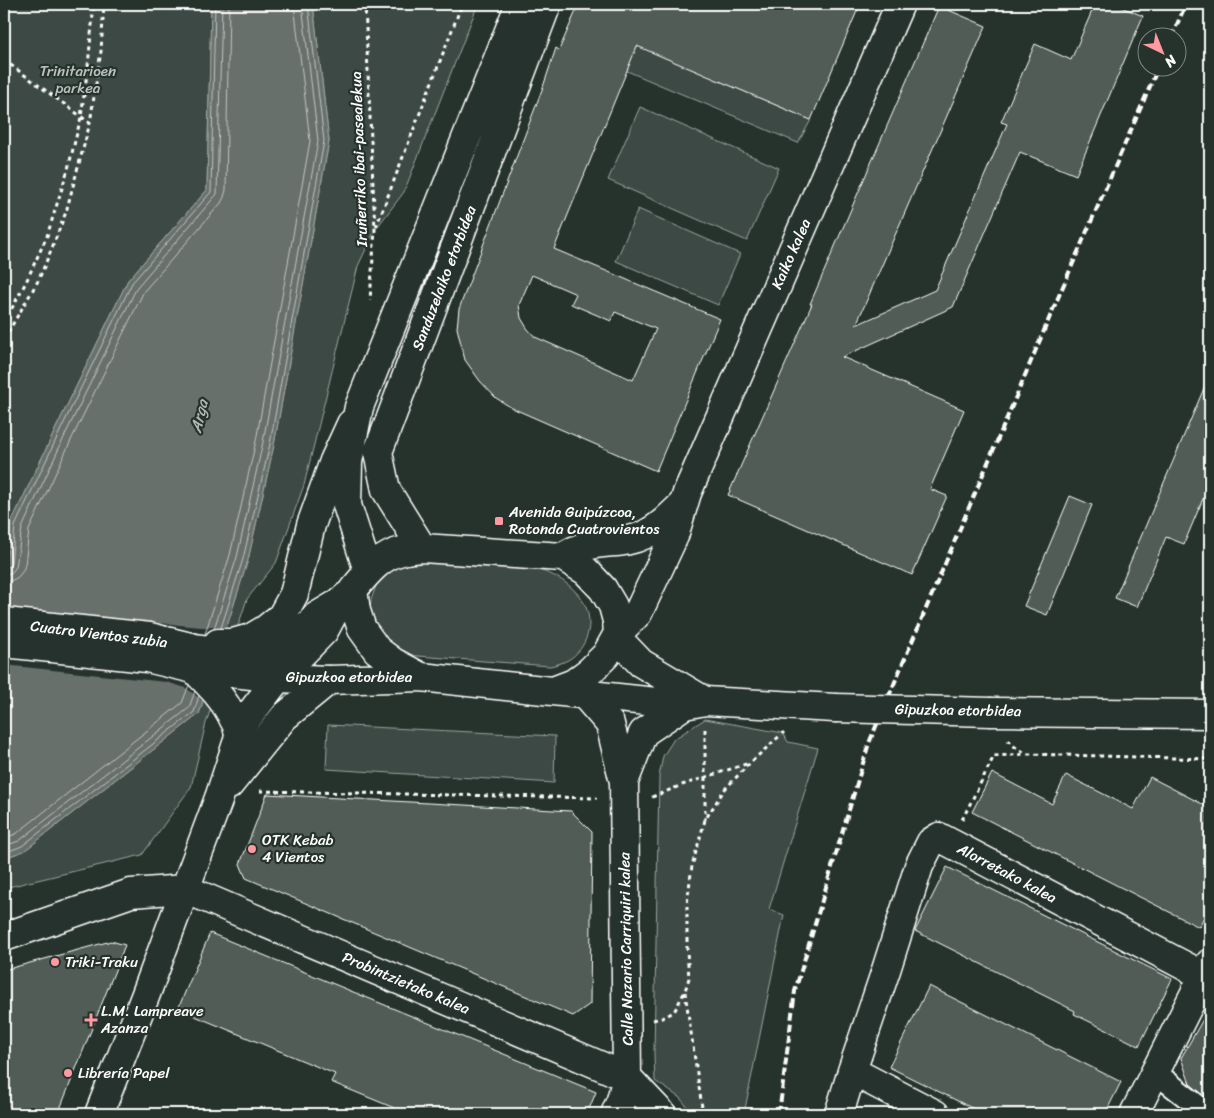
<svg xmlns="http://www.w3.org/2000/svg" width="1214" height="1118" viewBox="0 0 1214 1118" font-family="Sriracha,sans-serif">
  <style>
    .green { fill: #3e4944; stroke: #9ea4a2 }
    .water { fill: #67706c; stroke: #a4a9a7 }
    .pier { fill: #26332d }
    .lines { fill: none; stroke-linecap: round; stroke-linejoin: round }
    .shore { stroke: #c2c6c4; stroke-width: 1 }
    .building { fill: #515c57; stroke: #fff; fill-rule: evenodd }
    .pedestrian-casing { stroke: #fff; stroke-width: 25 }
    .minor-casing { stroke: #fff; stroke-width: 31 }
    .tertiary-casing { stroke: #fff; stroke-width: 31 }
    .secondary-casing { stroke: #fff; stroke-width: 31 }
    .path { stroke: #fff; stroke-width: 3; stroke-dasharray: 4 4; stroke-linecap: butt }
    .pedestrian { stroke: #26332d; stroke-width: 21 }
    .minor { stroke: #26332d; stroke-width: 28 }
    .tertiary { stroke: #26332d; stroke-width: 28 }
    .secondary { stroke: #26332d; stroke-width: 28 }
    .rail { stroke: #fff; stroke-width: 4; stroke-dasharray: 8 4; stroke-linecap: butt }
    .secondary-bridge-casing { stroke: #fff; stroke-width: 31; stroke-linecap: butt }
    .secondary-bridge { stroke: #26332d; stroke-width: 28 }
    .poi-dot { fill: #ff9aa2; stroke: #26332d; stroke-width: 2 }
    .labels { text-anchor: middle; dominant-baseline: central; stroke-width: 4.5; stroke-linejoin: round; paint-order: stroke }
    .park-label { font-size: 15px; fill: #bbbfbe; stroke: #26332d }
    .street-label { font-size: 15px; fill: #fff; stroke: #26332d }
    .poi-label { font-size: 15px; fill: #fff; stroke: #26332d; text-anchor: start }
    .water-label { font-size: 16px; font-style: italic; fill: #b3b8b6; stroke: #26332d }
  </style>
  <rect width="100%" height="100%" fill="#26332d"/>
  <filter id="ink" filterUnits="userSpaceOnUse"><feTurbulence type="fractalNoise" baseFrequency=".02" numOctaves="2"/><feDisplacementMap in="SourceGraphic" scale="10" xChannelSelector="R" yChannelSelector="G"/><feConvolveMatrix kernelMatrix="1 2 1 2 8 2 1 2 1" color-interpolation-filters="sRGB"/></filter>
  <g filter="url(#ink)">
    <!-- green -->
    <path class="green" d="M4,4H211L207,190L128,280L57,426L10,525L4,584Z
      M313,4H478L404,192L375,230L358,266L304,485L276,563L247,599L206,723L191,787L142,855L4,888V858L24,851L199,714L248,560L274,445L329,141Z
      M573,18L811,120L798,143L563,44Z
      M640,107L779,168L747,241L608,180Z
      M638,209L740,254L718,305L616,261Z
      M419,562L531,568C553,573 572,583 584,603C595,623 587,649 568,660C562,663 556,665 550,666L418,656L404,654L377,633L370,612L371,600L376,586L382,577L392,568L405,564Z
      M705,719L783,733L788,742L818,748L769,909L784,915L744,1114H693L680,1098L655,1081L654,1054L659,777L663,756L674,739Z
      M328,725L555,736L554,783L326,769Z"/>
    <!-- water -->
    <path class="water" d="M211,4H313L329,141L274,445L248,560L199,714L24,851L4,858V584L10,525L57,426L128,280L207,190Z"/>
    <!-- pier -->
    <path class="pier" d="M4,608L201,627H225L230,625L205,705L203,701L186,688L166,682L4,665Z"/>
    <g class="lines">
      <!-- shore -->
      <path class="shore" d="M4,568L8,567L11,563L15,526L61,429L132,283L211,192L215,4
        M4,574L11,573L16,567L22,528L67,431L137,287L217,194L222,4
        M4,582C15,581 22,576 25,565L29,530L74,434L144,291L221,203L224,197L226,190L229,4
        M221,628L243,559L270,444L324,141L308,4
        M214,629L237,557L263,442L318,141L302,4
        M205,634L230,555L256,441L310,141L294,4
        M4,838L16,834L182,703L189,685
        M4,846L19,841L189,708L195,691
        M4,853L22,846L194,712L199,696"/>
    </g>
    <!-- building -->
    <path class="building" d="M579,4H860L811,120L637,46L554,249L720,319L656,471L512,408L496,398L480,381L465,360L457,328L459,309L543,87L556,48L559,50ZM532,275L576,294L571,304L611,321L615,312L656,329L633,380L535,337L527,328L521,318L519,305Z
      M1095,4H1114L1143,16L1076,175L1020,152L953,307L842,357L964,410L930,489L947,496L912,575L728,495L812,304H810L939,6L986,26L856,325L935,290L1007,124L1001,122L1035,44L1071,60Z
      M1210,374V482L1184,544L1166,537L1137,607L1115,598Z
      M1070,496L1092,505L1047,615L1024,606Z
      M992,773L1052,804L1066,775L1133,809L1150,777L1210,808V904L1199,927L972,812Z
      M267,794L571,811L592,832L590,1004L573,1016L246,878L240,864Z
      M947,867L1172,979L1139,1046L1074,1014L1075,1011L915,931Z
      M210,933L596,1092L587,1114H409L331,1082L335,1074L178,1009Z
      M111,941L125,945L58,1114H4V970Z
      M929,986L1121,1082L1105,1114H984L889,1067Z
      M1210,1007V1100L1190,1084L1181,1058Z"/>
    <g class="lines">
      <defs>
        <path id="pedestrian" d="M1156,1073L1208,1114"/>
        <path id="minor" d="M563,557C569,553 576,549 584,547C603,540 624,545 644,535C659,528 671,516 683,504
          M618,633L638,613L674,536L687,493L900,4
          M584,694L610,724L624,782L627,1077L621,1100L615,1114
          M624,782L643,733L684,705
          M4,937L131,893L185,889L627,1077L662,1114
          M852,1071L935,1114
          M839,1114L852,1071L886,970L919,866L931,842L939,837L1204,976
          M1134,1114L1210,963"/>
        <path id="tertiary" d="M4,622L150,637L195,648L254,656L276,651L298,636L317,616L339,603L347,596
          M4,643L147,658L194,669L278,678L329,680
          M218,643H233L251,638L266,629L282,616L294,594L311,525L334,461L351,424
          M194,669C209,684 225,700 234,720C237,724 238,730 239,735"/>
        <path id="secondary" d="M422,548L386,490L378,452L547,4
          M368,571L347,505L348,462L359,407L517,11L518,4
          M616,637L641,663L705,701
          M553,691L574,683L590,671L606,655L616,637L618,633L617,621L613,606L603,589L586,571L563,557L422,548C415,549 408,549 402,551C380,556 367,573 353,590L356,611L362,629L377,650L393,662L421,677L684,705L705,701L835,708
          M992,712L1210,714
          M229,785L284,717L329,680L421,677
          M99,1114L146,994L219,798L244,722L278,678L324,631L339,603"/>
      </defs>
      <!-- pedestrian casing -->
      <use href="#pedestrian" class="pedestrian-casing"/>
      <!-- minor casing -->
      <use href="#minor" class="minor-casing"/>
      <!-- tertiary casing -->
      <use href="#tertiary" class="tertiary-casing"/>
      <!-- secondary casing -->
      <use href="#secondary" class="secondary-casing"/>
      <!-- path -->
      <path class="path" d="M365,4L375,230L370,300
        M4,60L90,123
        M376,227L462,4
        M4,323L26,282L47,236L68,169L81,117L88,66L94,4
        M4,339L38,281L52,248L66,212L90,123L101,51L104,4
        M705,729V820
        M1008,740L1015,747L1027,754L1210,759
        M260,791L597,798
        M652,797L682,785L749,763
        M962,820L994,756L1026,754
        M685,992L703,1114
        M653,1020L662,1018L674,1012L685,991L689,978L687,951V904L692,866L705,820L724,790L750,763L784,732"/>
      <!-- pedestrian -->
      <use href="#pedestrian" class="pedestrian"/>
      <!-- minor -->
      <use href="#minor" class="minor"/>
      <!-- tertiary -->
      <use href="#tertiary" class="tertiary"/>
      <!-- secondary -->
      <use href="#secondary" class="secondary"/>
      <!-- rail -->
      <path class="rail" d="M1171,38L1186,4
        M779,1114L795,991L869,743L1054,307L1158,68"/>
      <defs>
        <path id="secondary-bridge" d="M835,708L992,712"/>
      </defs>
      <!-- secondary-bridge casing -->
      <use href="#secondary-bridge" class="secondary-bridge-casing"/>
      <!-- secondary-bridge -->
      <use href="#secondary-bridge" class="secondary-bridge"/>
    </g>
  </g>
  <!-- markers -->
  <g class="poi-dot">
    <rect x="494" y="516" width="10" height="10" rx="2.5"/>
    <circle cx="252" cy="849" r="5"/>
    <circle cx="55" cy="962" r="5"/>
    <path d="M88.5 1012.5h5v5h5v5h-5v5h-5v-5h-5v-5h5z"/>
    <circle cx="68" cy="1073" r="5"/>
  </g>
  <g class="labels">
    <!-- park labels -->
    <g class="park-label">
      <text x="78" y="71">Trinitarioen<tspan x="78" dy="17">parkea</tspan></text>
    </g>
    <!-- street labels -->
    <g class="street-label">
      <text transform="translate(359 159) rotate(-92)">Iruñerriko ibai-pasealekua</text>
      <text transform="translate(791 254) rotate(-66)">Kaiko kalea</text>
      <text transform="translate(444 278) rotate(-69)">Sanduzelaiko etorbidea</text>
      <text transform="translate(99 634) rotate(7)">Cuatro Vientos zubia</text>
      <text x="349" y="677">Gipuzkoa etorbidea</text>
      <text transform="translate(958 710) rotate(1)">Gipuzkoa etorbidea</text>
      <text transform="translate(1007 873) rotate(28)">Alorretako kalea</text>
      <text transform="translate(626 949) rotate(-91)">Calle Nazario Carriquiri kalea</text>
      <text transform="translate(406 983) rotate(23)">Probintzietako kalea</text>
    </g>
    <!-- poi labels -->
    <g class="poi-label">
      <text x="509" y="512">Avenida Guipúzcoa,<tspan x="509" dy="17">Rotonda Cuatrovientos</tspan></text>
      <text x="262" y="840">OTK Kebab<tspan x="262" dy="17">4 Vientos</tspan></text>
      <text x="65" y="962">Triki-Traku</text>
      <text x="101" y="1011">L.M. Lampreave<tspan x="101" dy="17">Azanza</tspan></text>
      <text x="78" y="1073">Librería Papel</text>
    </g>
    <!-- water labels -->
    <g class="water-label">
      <text transform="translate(199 416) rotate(-77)">Arga</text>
    </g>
  </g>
  <!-- margin -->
  <rect width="1214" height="1118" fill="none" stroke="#26332d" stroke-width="20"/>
  <rect x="10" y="10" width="1194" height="1098" fill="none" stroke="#fff" stroke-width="2" filter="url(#ink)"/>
  <!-- north arrow -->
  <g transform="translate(1162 52) rotate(137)"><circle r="24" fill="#26332d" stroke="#7d8581"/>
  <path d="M0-4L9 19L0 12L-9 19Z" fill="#ff9aa2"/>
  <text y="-8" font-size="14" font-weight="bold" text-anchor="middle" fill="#ffffff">N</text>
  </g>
</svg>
